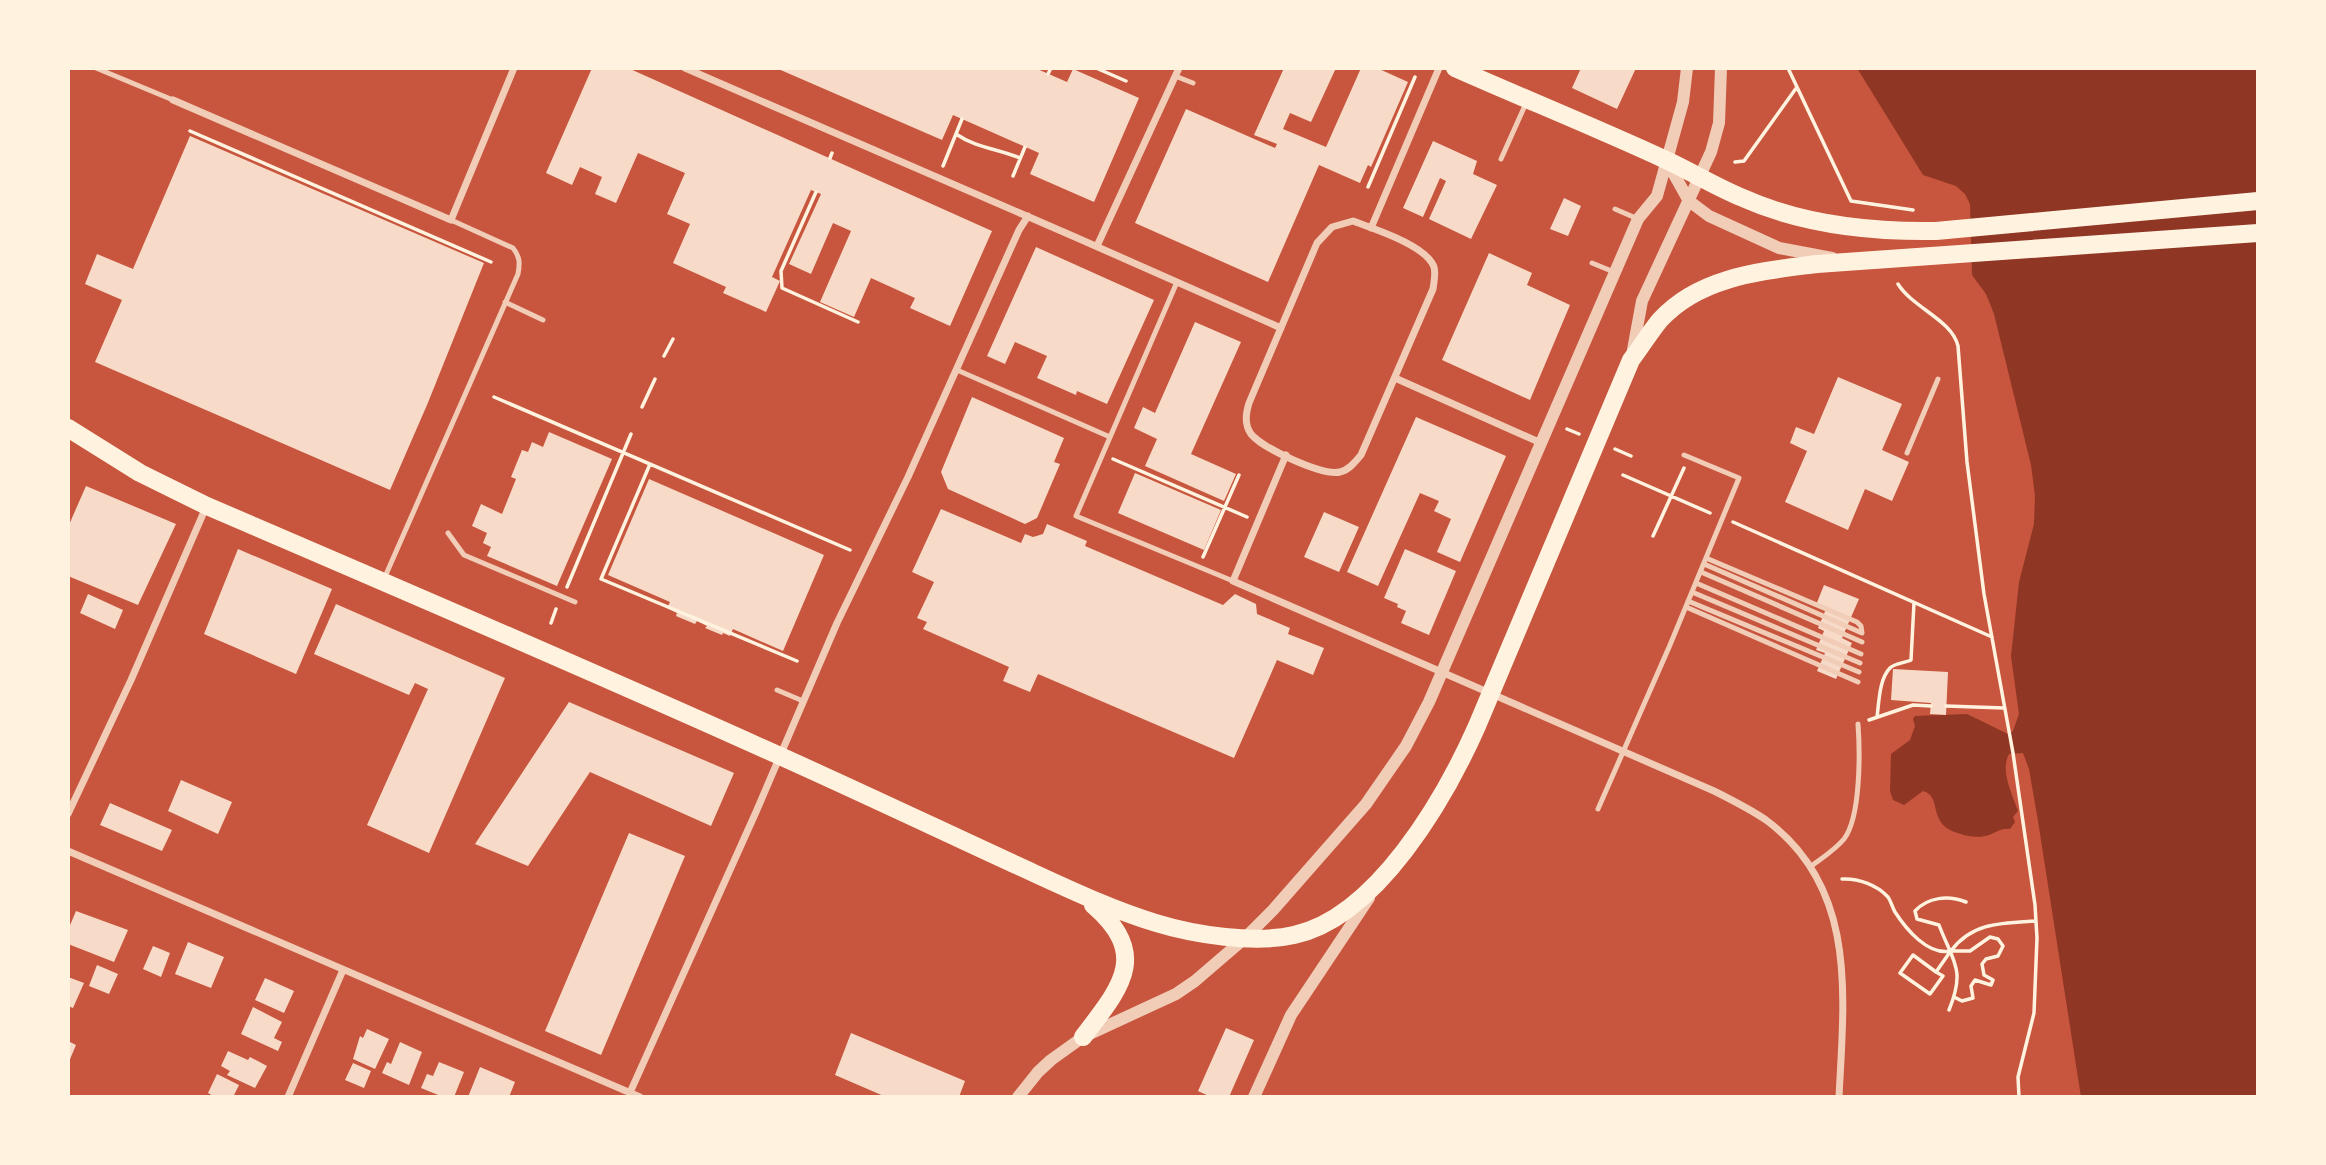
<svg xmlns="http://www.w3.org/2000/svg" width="2326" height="1165" viewBox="0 0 2326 1165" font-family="'Work Sans',sans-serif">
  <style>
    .water { fill: #8f3625 }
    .building { fill: #f7dbc8 }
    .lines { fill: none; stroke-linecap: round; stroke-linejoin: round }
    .path { stroke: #fff3e0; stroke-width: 3.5 }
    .service { stroke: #f1ccb7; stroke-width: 5 }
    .minor { stroke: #f1ccb7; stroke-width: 7 }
    .tertiary { stroke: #f1ccb7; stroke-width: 12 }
    .primary { stroke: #fff3e0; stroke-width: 18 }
  </style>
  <rect width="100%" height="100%" fill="#c8553d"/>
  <!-- water -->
  <path class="water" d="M1857,68H2258V1097H2081L2038,821L2029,769L2023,753L2009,754C2000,771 2012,794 2018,811L2013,817L2015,822L2010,829C2002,828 1997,832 1989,835C1981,838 1969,837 1961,834C1925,825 1944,797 1923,791L1904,805L1893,800L1890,791L1891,754L1910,740L1915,726L1913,719L1915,716L1967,714L2008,734L2013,731L2019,714L2011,656L2019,582L2034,524L2035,496L2031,465L1994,314L1986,294L1972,275L1970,204L1965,194L1956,186L1923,175Z"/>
  <!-- building -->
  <path class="building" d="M592,68H628L992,231L950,326L910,308L915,298L871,278L854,317L820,302L851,231L833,223L811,274L789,264L821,194L811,190L772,277L780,281L766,312L723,293L726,287L673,263L690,224L667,214L685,173L638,153L616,203L595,194L602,177L580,167L572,185L546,173Z
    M776,68H1035L1067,82L1073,69L1139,98L1094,202L1030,174L1039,153L953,115L942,140Z
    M1284,68H1336L1311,122L1290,113L1283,129L1326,147L1361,68H1377L1408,82L1371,167L1368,165L1360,183L1319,165L1268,282L1135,223L1186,109L1275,148L1277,144L1254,135Z
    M1581,68H1636L1617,109L1572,88Z
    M190,136L484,263L427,405L390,490L95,362L122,300L85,284L97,254L133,269Z
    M1433,141L1477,161L1473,174L1497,185L1471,239L1429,219L1446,181L1440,178L1423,217L1403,208Z
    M1564,198L1581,206L1568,236L1550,229Z
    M1036,247L1154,300L1107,404L1077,391L1076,395L1037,378L1047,356L1015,342L1005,364L987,356Z
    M1489,253L1532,273L1527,285L1570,305L1530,400L1442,360Z
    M1195,322L1241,342L1191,454L1236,474L1224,501L1145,466L1157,439L1134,428L1143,407L1155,413Z
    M1838,377L1902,404L1882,450L1909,462L1892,501L1865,489L1848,530L1785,502L1807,451L1790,443L1796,427L1814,434Z
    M972,397L1064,438L1054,462L1060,464L1037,518L1025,524L948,489L941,472Z
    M1416,417L1506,456L1460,562L1437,552L1451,519L1434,511L1439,501L1420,493L1378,586L1347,572Z
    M549,432L612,459L557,586L487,556L491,547L483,543L487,533L472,526L481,504L502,514L516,479L511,477L522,450L528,452L532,442L543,447Z
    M1135,473L1221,510L1204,550L1118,513Z
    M649,479L824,555L783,651L733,629L730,636L723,633L722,635L705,628L707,626L697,621L695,624L676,616L677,613L667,608L670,602L608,575Z
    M86,486L176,524L138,605L68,576V527Z
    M941,509L1021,543L1025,534L1033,537L1043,534L1047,524L1087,541L1085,546L1223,605L1235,594L1256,604L1257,614L1290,628L1288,634L1324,648L1313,675L1277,660L1234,758L1038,674L1030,692L1003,681L1009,667L923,629L927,622L917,618L934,582L912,572Z
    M1324,512L1359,527L1339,572L1304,557Z
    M238,549L332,589L296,674L204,634Z
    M1405,549L1456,571L1429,635L1401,623L1406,611L1397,607L1398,604L1384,598Z
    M1824,585L1859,599L1842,638L1852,643L1836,679L1817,671L1825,653L1816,650L1824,631L1818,628L1826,609L1816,605Z
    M88,594L123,610L115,629L80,613Z
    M336,604L505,678L429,853L367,825L428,689L415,683L409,695L314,654Z
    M1893,669L1948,672L1946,715L1930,714L1931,703L1891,700Z
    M569,702L734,773L711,826L590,772L528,866L475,844Z
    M181,780L232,802L218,834L168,811Z
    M110,803L172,830L162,851L100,825Z
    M629,833L685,856L601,1055L545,1031Z
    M76,911L128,930L114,962L68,944V930Z
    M188,942L224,957L211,988L175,974Z
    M153,946L170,953L161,977L143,969Z
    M97,965L118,974L109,994L89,986Z
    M68,977L84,983L73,1008L68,1006Z
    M265,978L294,991L284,1013L255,1000Z
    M253,1007L282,1022L274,1038L282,1042L278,1051L241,1034Z
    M1226,1028L1254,1040L1229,1097H1211L1198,1091Z
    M367,1029L389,1039L375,1069L353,1059L360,1036L363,1038Z
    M851,1033L965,1081L959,1097H886L835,1075Z
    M68,1041L76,1045L68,1064Z
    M400,1042L422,1052L409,1085L382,1073L387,1062L391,1064Z
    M228,1051L248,1060L250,1057L267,1066L255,1088L227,1075L230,1071L221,1066Z
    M439,1062L464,1072L454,1097H443L421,1088L427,1074L433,1076Z
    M353,1063L371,1071L364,1088L345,1080Z
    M480,1067L515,1082L509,1097H468Z
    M217,1074L239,1085L233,1097H215L208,1093Z"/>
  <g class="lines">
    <!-- path -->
    <path class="path" d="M1096,68L1126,81
      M1788,68L1851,201L1913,210
      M1048,74L1051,68
      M190,131L491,262
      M956,134C976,148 999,149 1020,158
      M830,158L832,153
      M1735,162L1744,161L1797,87
      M943,166L962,119
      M1013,176L1025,147
      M1368,187L1415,77
      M816,192L781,271L782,288L858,322
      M1898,284C1913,308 1952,320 1958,346L1967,462L1984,594L2013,753L2035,905L2037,938L2034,1013L2018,1077L2019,1097
      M664,356L673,339
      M494,397L850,550
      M642,407L655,379
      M1567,429L1579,434
      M1615,449L1631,456
      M1113,459L1247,517
      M650,464L601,579L797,661
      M1623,475L1710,513
      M1733,522L1992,637
      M1653,536L1684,468
      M1203,557L1239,475
      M567,587L631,434
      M551,623L556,609
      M1946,706L2004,708
      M1877,717C1879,703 1879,679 1890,668C1895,663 1905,663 1911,660L1914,603
      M1869,720L1913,705L1931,706
      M1842,879C1858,878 1877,885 1888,897C1891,901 1892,907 1895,912C1906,929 1928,956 1951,951C1972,922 2003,923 2036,921
      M1953,951H1970L1990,937L1998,939L2003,946L1998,956L1986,959L1982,964L1984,975L1993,980L1991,985L1975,980L1971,986L1973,998L1962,1001L1954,997
      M1936,972L1943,976L1930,994L1900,973L1913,955L1936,972L1950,952
      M1949,1010C1966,969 1953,962 1939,925L1917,919L1915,911C1928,897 1948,895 1966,902"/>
    <!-- service -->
    <path class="service" d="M96,68L173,100
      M1175,76L1193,83
      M1501,159L1527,101
      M1615,209L1638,219
      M1592,263L1614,272
      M1177,282L1076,516L1233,581
      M505,302L543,320
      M957,370L1110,437
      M1907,453L1938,379
      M448,533L464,555L575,602
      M1706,558L1857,622L1861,626L1862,633
      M1704,564L1862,633
      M1701,572L1862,642
      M384,579L518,274C520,263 520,257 513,248L451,220
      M1696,583L1861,654
      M1692,592L1860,663
      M1688,601L1859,672
      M1686,607L1858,682
      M777,690L803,701
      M1598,809L1670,645L1739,478L1684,455
      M1810,867C1822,858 1835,850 1844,839C1861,817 1860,751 1858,724"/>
    <!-- minor -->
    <path class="minor" d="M685,68L1075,237L1281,328
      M173,100L451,220L514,68
      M1353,221C1374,229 1426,245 1434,267C1436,274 1434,281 1433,289L1361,455C1355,462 1349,470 1340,472C1322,476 1262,448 1251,434C1244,424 1246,413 1249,403L1317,243L1332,227Z
      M1371,228L1439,68
      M1097,246L1179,68
      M1395,378L1541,443
      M1286,455L1233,581L1714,791C1732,800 1750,809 1766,820C1858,888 1844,996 1839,1097
      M68,814L131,680L206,507
      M68,851L640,1097
      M288,1097L343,970
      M628,1097L756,812L837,623L908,477L1019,230L1028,216"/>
    <!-- tertiary -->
    <path class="tertiary" d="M1666,160L1689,201L1709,216L1779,248L1832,258
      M1632,355L1642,301L1711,152L1719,123L1721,68
      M1018,1097L1038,1072L1051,1060L1083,1037L1176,994L1195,981L1245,938L1273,910L1366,804L1406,746L1429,702L1638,219L1657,196L1683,102L1687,68
      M1254,1097L1291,1015L1369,898"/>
    <!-- primary -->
    <path class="primary" d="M1455,68C1525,99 1597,128 1666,160C1692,172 1716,187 1743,198C1803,225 1870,232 1936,231L2258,201
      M68,428L140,473L207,506C398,588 590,670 780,756C858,791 936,828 1014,864C1060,885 1107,908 1156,923C1195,935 1255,944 1294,935C1377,917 1445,798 1477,726L1631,360C1641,347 1650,332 1660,320C1700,276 1763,271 1817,264L2258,233
      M1083,1037C1120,988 1151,955 1093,905"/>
  </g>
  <!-- border -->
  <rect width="2326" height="1165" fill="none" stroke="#fff3e0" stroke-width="140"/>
</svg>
